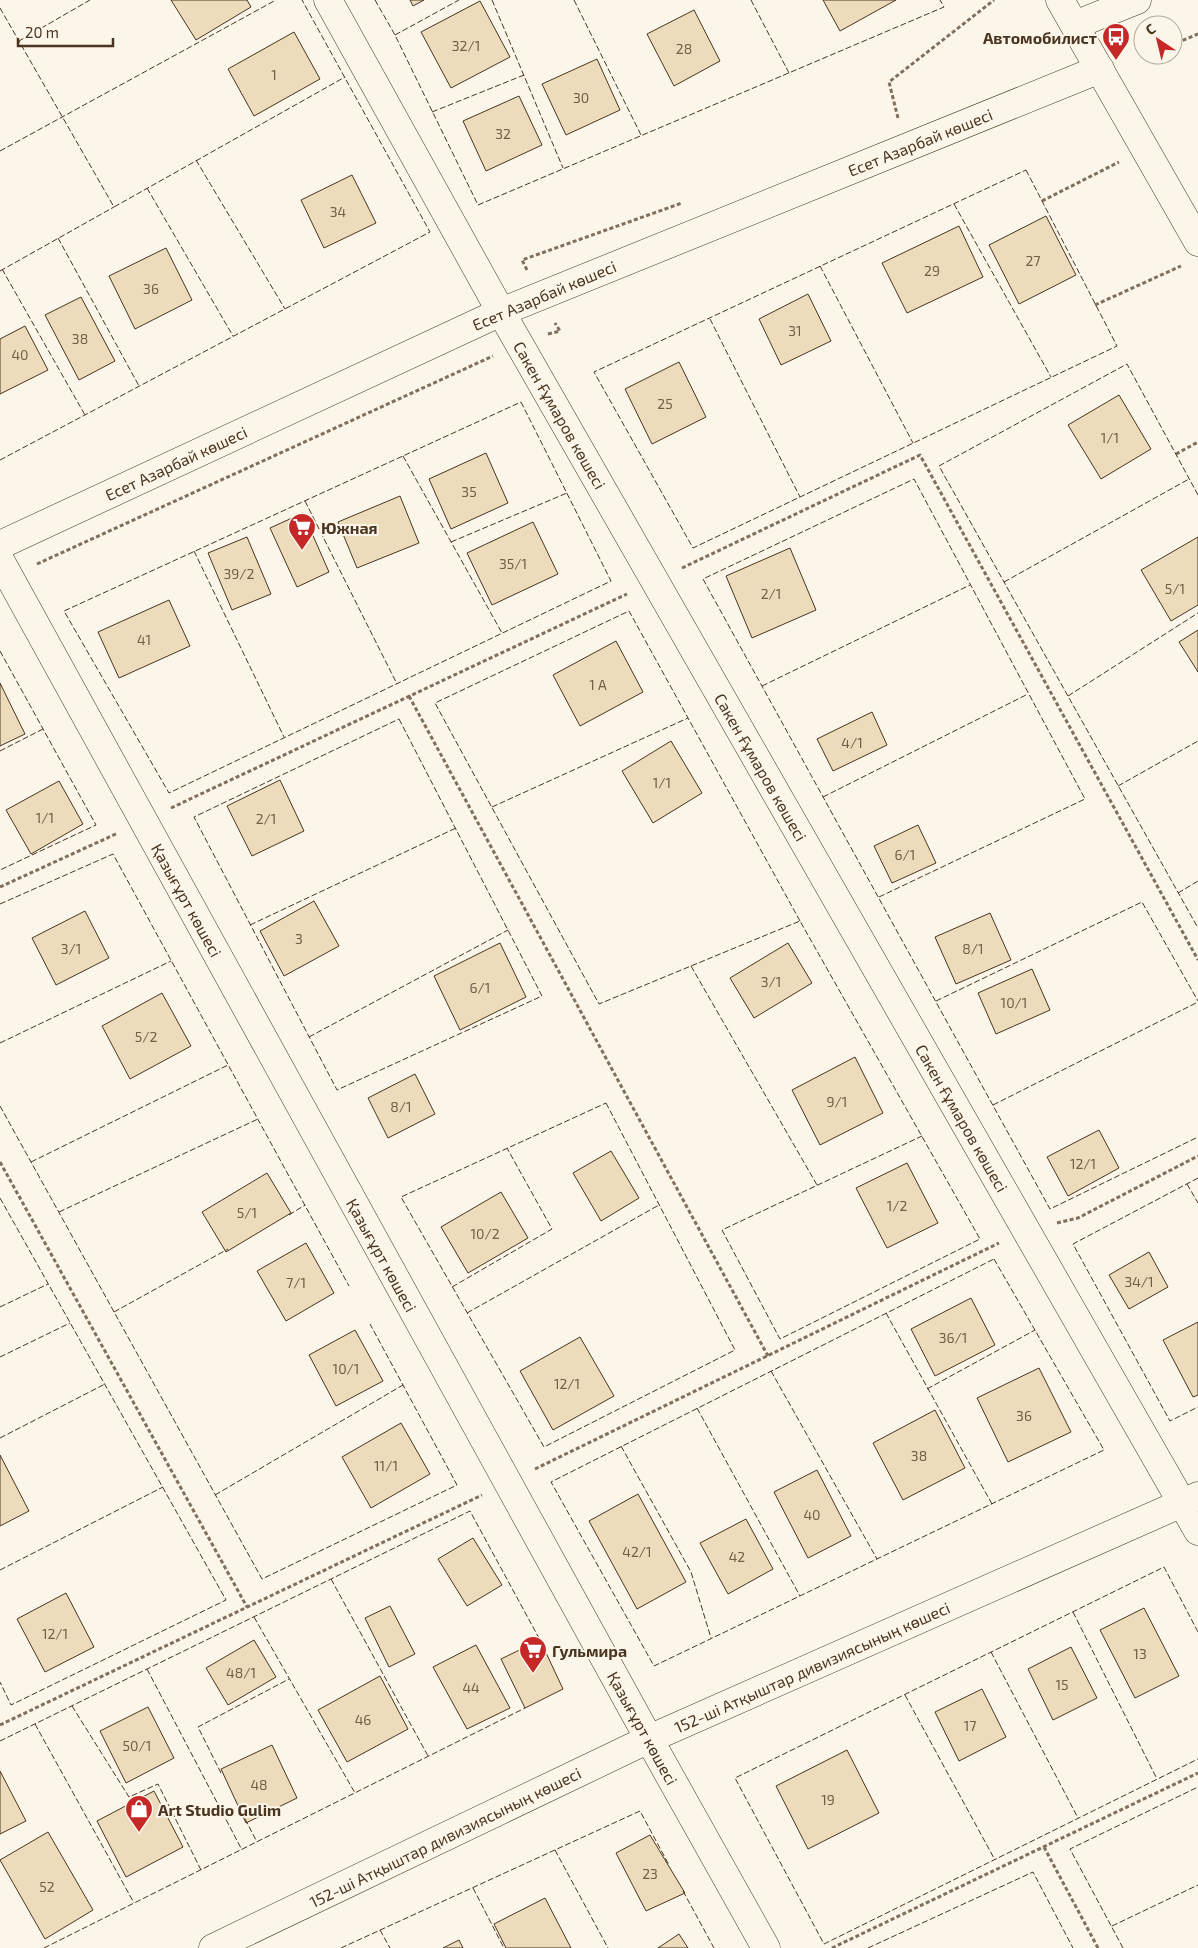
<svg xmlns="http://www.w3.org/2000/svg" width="1198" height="1948" viewBox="0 0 1198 1948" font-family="'Exo 2',sans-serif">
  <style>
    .building { fill: #ecdcbc; stroke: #4a3520 }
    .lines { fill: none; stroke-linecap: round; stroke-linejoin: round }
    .minor-casing { stroke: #4a3520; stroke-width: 29 }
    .tertiary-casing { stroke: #4a3520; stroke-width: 29 }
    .secondary-casing { stroke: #4a3520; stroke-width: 29 }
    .path { stroke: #7f6f5c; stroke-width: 3; stroke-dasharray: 4 2.5; stroke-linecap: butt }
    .minor { stroke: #fbf6e9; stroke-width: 28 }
    .tertiary { stroke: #fbf6e9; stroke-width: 28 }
    .secondary { stroke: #fbf6e9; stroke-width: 28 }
    .fence { stroke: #4a3520; stroke-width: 1; stroke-dasharray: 6 2.5; stroke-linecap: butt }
    .labels { text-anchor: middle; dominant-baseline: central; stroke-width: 4; stroke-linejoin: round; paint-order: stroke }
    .number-label { font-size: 14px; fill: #725f47 }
    .poi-label { font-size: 16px; font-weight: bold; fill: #4a3520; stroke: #fbf6e9; text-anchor: start }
    .street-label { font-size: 16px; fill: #4a3520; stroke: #fbf6e9 }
  </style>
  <rect width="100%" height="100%" fill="#fbf6e9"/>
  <!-- building -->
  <path class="building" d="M171,0H247L251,7L196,40Z
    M410,0H424L413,6Z
    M823,0H896L840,31Z
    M480,1L510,57L451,88L421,32Z
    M694,10L720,61L674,86L647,34Z
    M294,32L320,79L254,116L228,69Z
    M597,59L620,110L566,135L542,84Z
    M519,96L542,145L486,171L463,121Z
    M352,175L376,223L324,248L301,200Z
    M1046,216L1076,275L1019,304L989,245Z
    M959,226L983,277L907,313L882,263Z
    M166,248L192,300L135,329L109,276Z
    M808,294L831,341L781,365L759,319Z
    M81,297L115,361L79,380L45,315Z
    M25,326L48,370L0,394V339Z
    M679,362L706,417L652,444L625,389Z
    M1119,395L1151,449L1101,479L1068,425Z
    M486,453L508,503L451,529L429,479Z
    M400,496L419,543L357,568L338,522Z
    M303,513L329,572L297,587L270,528Z
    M533,522L558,574L492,605L467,553Z
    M247,537L271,594L232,610L208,553Z
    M1198,537V605L1171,621L1141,570Z
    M790,548L816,610L752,638L726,576Z
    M169,600L190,646L119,678L98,632Z
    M1198,630V672L1179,642Z
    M616,641L643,692L580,726L553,675Z
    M0,683L25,734L0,746Z
    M872,712L887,745L833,771L817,739Z
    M671,741L702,793L653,823L622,771Z
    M280,780L304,831L252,856L227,806Z
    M59,781L83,824L31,854L6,810Z
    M918,825L936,863L892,883L874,846Z
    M314,901L339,946L284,976L260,931Z
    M85,911L109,958L56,985L32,938Z
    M990,913L1011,960L956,984L935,937Z
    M500,943L526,997L460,1030L434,976Z
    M788,943L812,983L754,1018L730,978Z
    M1032,969L1050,1010L996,1034L978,993Z
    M162,993L191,1046L130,1079L102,1026Z
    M855,1057L883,1113L820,1145L792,1090Z
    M415,1074L435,1114L388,1138L368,1098Z
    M1099,1130L1119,1168L1068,1196L1047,1157Z
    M611,1151L639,1198L601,1221L573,1173Z
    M907,1163L938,1223L887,1248L856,1188Z
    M267,1173L291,1213L226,1252L202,1212Z
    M501,1192L528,1238L468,1273L441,1227Z
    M306,1243L334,1293L286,1321L257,1271Z
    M1149,1252L1168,1287L1129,1309L1109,1275Z
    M971,1298L995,1345L935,1376L911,1329Z
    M1198,1322V1395L1193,1397L1163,1340Z
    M355,1330L383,1381L336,1406L309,1355Z
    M580,1337L614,1396L553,1430L520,1371Z
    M1039,1368L1071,1432L1008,1462L977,1398Z
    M935,1410L965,1468L903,1500L873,1443Z
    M401,1423L430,1474L371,1508L342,1457Z
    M0,1455L29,1511L0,1526Z
    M817,1470L851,1536L808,1558L774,1492Z
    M638,1494L686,1582L637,1609L589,1521Z
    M746,1519L773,1569L728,1594L700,1543Z
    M473,1538L502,1585L467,1606L438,1559Z
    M66,1593L94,1647L45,1672L17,1619Z
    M390,1606L415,1654L389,1667L365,1618Z
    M1144,1608L1179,1676L1135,1698L1100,1630Z
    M254,1640L276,1677L228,1705L206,1668Z
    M540,1640L563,1689L525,1708L501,1659Z
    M476,1645L510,1708L467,1729L433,1667Z
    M1071,1647L1097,1698L1053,1720L1028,1669Z
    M380,1676L408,1729L347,1762L318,1710Z
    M982,1689L1006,1737L959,1761L935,1712Z
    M148,1707L174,1758L126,1783L100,1731Z
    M272,1745L297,1798L246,1823L221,1769Z
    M847,1750L879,1813L808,1849L776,1786Z
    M0,1771L26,1821L0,1834Z
    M154,1791L183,1847L126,1877L97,1821Z
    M48,1832L93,1910L45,1939L0,1860Z
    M650,1835L685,1893L646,1911L616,1853Z
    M545,1898L571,1948H506L494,1924Z
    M679,1934L688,1948H658Z
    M459,1940L463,1948H443Z"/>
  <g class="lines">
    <defs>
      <path id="minor" d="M328,0L501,312L1198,1531
        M0,560L649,1739L766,1948
        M213,1948L649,1739L1198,1496"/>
      <path id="tertiary" d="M1075,25L1137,0
        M0,545L501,312L1100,69"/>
      <path id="secondary" d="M1060,0L1198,242"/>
    </defs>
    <!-- minor casing -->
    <use href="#minor" class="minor-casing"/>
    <!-- tertiary casing -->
    <use href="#tertiary" class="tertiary-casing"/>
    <!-- secondary casing -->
    <use href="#secondary" class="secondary-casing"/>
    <!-- path -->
    <path class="path" d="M1160,19L1164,25
      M1173,38L1176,43L1198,34
      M898,118L889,82L994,0
      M1042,201L1119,162
      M527,270L522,260L682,203
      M1095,305L1181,266
      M548,334L560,331L555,323
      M1176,454L1198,442
      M37,564L493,356
      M682,568L920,455L1198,960
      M409,696L768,1356
      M171,808L627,594
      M0,887L118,833
      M0,1162L247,1607
      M1057,1223L1078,1218L1198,1156
      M535,1469L999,1243
      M0,1725L482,1495
      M1044,1847L1098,1948
      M832,1948L1198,1773"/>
    <!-- minor -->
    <use href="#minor" class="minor"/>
    <!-- tertiary -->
    <use href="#tertiary" class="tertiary"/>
    <!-- secondary -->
    <use href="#secondary" class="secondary"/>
    <!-- fence -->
    <path class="fence" d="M375,0L395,35L478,205L944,7L940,0
      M492,0L563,168
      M574,0L641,135
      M751,0L789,73
      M0,8L114,207L345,77
      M395,35L459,0
      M19,41L90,0
      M432,112L524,75
      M0,151L276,0
      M196,160L285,309
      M1026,170L1117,346L693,548L594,372Z
      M147,188L233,336
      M954,204L1051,377
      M58,238L139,386
      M820,266L913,443
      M2,269L85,415
      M0,271L114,207
      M710,319L800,497
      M521,402L611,581L169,793L64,611Z
      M403,456L502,633
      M0,460L430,232L302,0
      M1198,495L1127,364L939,466L1198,928
      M305,501L397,684
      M451,542L567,493
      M194,551L284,737
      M1004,582L1189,479
      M0,651L96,825L0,870
      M762,686L970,585
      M1068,696L1198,613
      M399,719L542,996L337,1090L194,817Z
      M0,751L43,729
      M1118,786L1198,741
      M823,797L1028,694
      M492,807L688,718
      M1178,893L1198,881
      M879,897L1085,799L914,479L703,579L1050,1209L1198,1137
      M0,904L113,854L349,1286
      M800,921L629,611L435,703L599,1004L800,921L980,1239L780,1339L722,1230L922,1136
      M250,925L456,828
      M691,966L817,1185
      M936,1001L1142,902L1198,1001
      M309,1037L508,930
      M0,1043L171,961
      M606,1103L735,1350L544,1447L401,1197Z
      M993,1105L1198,1002
      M0,1106L262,1579L457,1485L370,1324
      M31,1162L228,1065
      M1198,1178L1073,1244L1170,1421L1198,1407
      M1187,1184L1198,1203
      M0,1198L226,1600L11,1705L0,1682
      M59,1212L258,1119
      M289,1215L305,1205
      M994,1259L1104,1450L654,1666L551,1482Z
      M452,1287L552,1229L507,1148
      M0,1307L48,1284
      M114,1312L228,1249
      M467,1313L659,1205
      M886,1313L992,1504
      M0,1357L70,1323
      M771,1371L877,1559
      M927,1389L1035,1330
      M697,1408L800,1596
      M0,1438L105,1384
      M621,1446L691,1572L711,1638
      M215,1495L403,1385
      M0,1570L163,1487
      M331,1579L428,1756
      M1073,1612L1157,1779
      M254,1617L355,1793
      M1198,1632L1164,1567L735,1778L824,1944L1198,1759
      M991,1652L1078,1818
      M147,1669L242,1850
      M905,1695L995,1860
      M72,1706L129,1797L158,1784L201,1870
      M35,1724L134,1903
      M0,1741L470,1511L540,1640
      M221,1773L198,1727L289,1679
      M245,1819L257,1842
      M555,1850L608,1948
      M473,1888L504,1948
      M683,1891L714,1948
      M1112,1926L1198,1885
      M380,1930L390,1948
      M44,1948L525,1708
      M341,1948L640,1811L669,1865
      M868,1948L1033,1872L1073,1948
      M1123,1948L1070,1849L1198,1787"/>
  </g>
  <!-- icons -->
  <defs>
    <symbol id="bus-pin" viewBox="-11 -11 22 30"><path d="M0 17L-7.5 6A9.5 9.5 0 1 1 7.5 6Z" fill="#c62828" stroke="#fbf6e9"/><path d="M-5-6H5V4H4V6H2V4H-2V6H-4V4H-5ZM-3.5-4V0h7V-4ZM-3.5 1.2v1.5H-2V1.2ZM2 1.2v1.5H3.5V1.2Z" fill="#fff"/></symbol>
    <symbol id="supermarket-pin" viewBox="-11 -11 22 30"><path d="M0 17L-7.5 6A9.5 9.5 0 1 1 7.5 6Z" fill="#c62828" stroke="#fbf6e9"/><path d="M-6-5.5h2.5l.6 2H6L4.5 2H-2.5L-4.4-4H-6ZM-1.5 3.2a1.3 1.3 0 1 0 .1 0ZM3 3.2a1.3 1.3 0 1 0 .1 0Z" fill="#fff"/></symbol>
    <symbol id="shop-pin" viewBox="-11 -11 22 30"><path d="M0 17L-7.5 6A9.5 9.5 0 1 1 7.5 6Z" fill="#c62828" stroke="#fbf6e9"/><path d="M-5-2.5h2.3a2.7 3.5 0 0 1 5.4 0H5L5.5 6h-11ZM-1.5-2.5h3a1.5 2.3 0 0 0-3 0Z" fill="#fff"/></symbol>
  </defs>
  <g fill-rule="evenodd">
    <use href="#bus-pin" x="1100" y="21" width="32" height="43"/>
    <use href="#supermarket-pin" x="286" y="511" width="32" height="43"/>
    <use href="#supermarket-pin" x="517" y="1634" width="32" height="43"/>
    <use href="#shop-pin" x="123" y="1793" width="32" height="43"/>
  </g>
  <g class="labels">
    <!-- number labels -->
    <g class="number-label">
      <text x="466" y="45">32/1</text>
      <text x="684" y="48">28</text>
      <text x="274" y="74">1</text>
      <text x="581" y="97">30</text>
      <text x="503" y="133">32</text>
      <text x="338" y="211">34</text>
      <text x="1033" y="260">27</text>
      <text x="932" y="270">29</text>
      <text x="151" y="288">36</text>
      <text x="795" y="330">31</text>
      <text x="80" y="338">38</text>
      <text x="20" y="354">40</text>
      <text x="665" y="403">25</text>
      <text x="1110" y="437">1/1</text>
      <text x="469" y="491">35</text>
      <text x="513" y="563">35/1</text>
      <text x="239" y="573">39/2</text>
      <text x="1175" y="588">5/1</text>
      <text x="771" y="593">2/1</text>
      <text x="144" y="639">41</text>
      <text x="598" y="684">1 А</text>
      <text x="852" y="742">4/1</text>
      <text x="662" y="782">1/1</text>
      <text x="45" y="817">1/1</text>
      <text x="266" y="818">2/1</text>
      <text x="905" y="854">6/1</text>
      <text x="299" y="938">3</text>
      <text x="71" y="948">3/1</text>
      <text x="973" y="948">8/1</text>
      <text x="771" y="981">3/1</text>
      <text x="480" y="987">6/1</text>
      <text x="1014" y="1002">10/1</text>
      <text x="146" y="1036">5/2</text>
      <text x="837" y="1101">9/1</text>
      <text x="401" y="1106">8/1</text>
      <text x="1083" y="1163">12/1</text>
      <text x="897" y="1205">1/2</text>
      <text x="247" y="1212">5/1</text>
      <text x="485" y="1233">10/2</text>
      <text x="1139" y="1281">34/1</text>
      <text x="296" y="1282">7/1</text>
      <text x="953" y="1337">36/1</text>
      <text x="346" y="1368">10/1</text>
      <text x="567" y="1383">12/1</text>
      <text x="1024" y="1415">36</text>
      <text x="919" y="1455">38</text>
      <text x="386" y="1465">11/1</text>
      <text x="812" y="1514">40</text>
      <text x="637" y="1551">42/1</text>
      <text x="737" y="1556">42</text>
      <text x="55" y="1633">12/1</text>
      <text x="1140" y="1653">13</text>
      <text x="241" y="1672">48/1</text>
      <text x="1062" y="1684">15</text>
      <text x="471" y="1687">44</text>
      <text x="363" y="1719">46</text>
      <text x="970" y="1725">17</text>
      <text x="137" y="1745">50/1</text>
      <text x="259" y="1784">48</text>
      <text x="828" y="1799">19</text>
      <text x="650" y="1873">23</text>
      <text x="47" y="1886">52</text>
    </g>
    <!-- poi labels -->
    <g class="poi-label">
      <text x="1097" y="37" text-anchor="end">Автомобилист</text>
      <text x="321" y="527">Южная</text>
      <text x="552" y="1650">Гульмира</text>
      <text x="158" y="1809">Art Studio Gulim</text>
    </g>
    <!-- street labels -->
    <g class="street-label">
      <text transform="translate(920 142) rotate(-22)">Есет Азарбай көшесі</text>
      <text transform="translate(544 295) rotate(-23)">Есет Азарбай көшесі</text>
      <text transform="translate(560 415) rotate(60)">Сакен Ғұмаров көшесі</text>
      <text transform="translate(176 463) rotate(-25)">Есет Азарбай көшесі</text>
      <text transform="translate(761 767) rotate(60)">Сакен Ғұмаров көшесі</text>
      <text transform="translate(187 900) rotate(61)">Қазығұрт көшесі</text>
      <text transform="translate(962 1118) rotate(60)">Сакен Ғұмаров көшесі</text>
      <text transform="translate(382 1255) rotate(61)">Қазығұрт көшесі</text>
      <text transform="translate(812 1667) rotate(-24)">152-ші Атқыштар дивизиясының көшесі</text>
      <text transform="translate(643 1728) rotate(61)">Қазығұрт көшесі</text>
      <text transform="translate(445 1837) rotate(-26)">152-ші Атқыштар дивизиясының көшесі</text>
    </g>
  </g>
  <!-- north arrow -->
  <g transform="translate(1158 40) rotate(325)"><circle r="24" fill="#fbf6e9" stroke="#b4a999"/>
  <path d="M0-4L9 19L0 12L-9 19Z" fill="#c62828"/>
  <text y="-8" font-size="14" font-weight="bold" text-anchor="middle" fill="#4a3520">С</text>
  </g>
  <!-- scale -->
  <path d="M18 38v8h95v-8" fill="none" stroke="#4a3520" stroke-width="2.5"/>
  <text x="25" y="38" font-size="15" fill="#4a3520" stroke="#fbf6e9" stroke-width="4" paint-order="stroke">20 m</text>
</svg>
